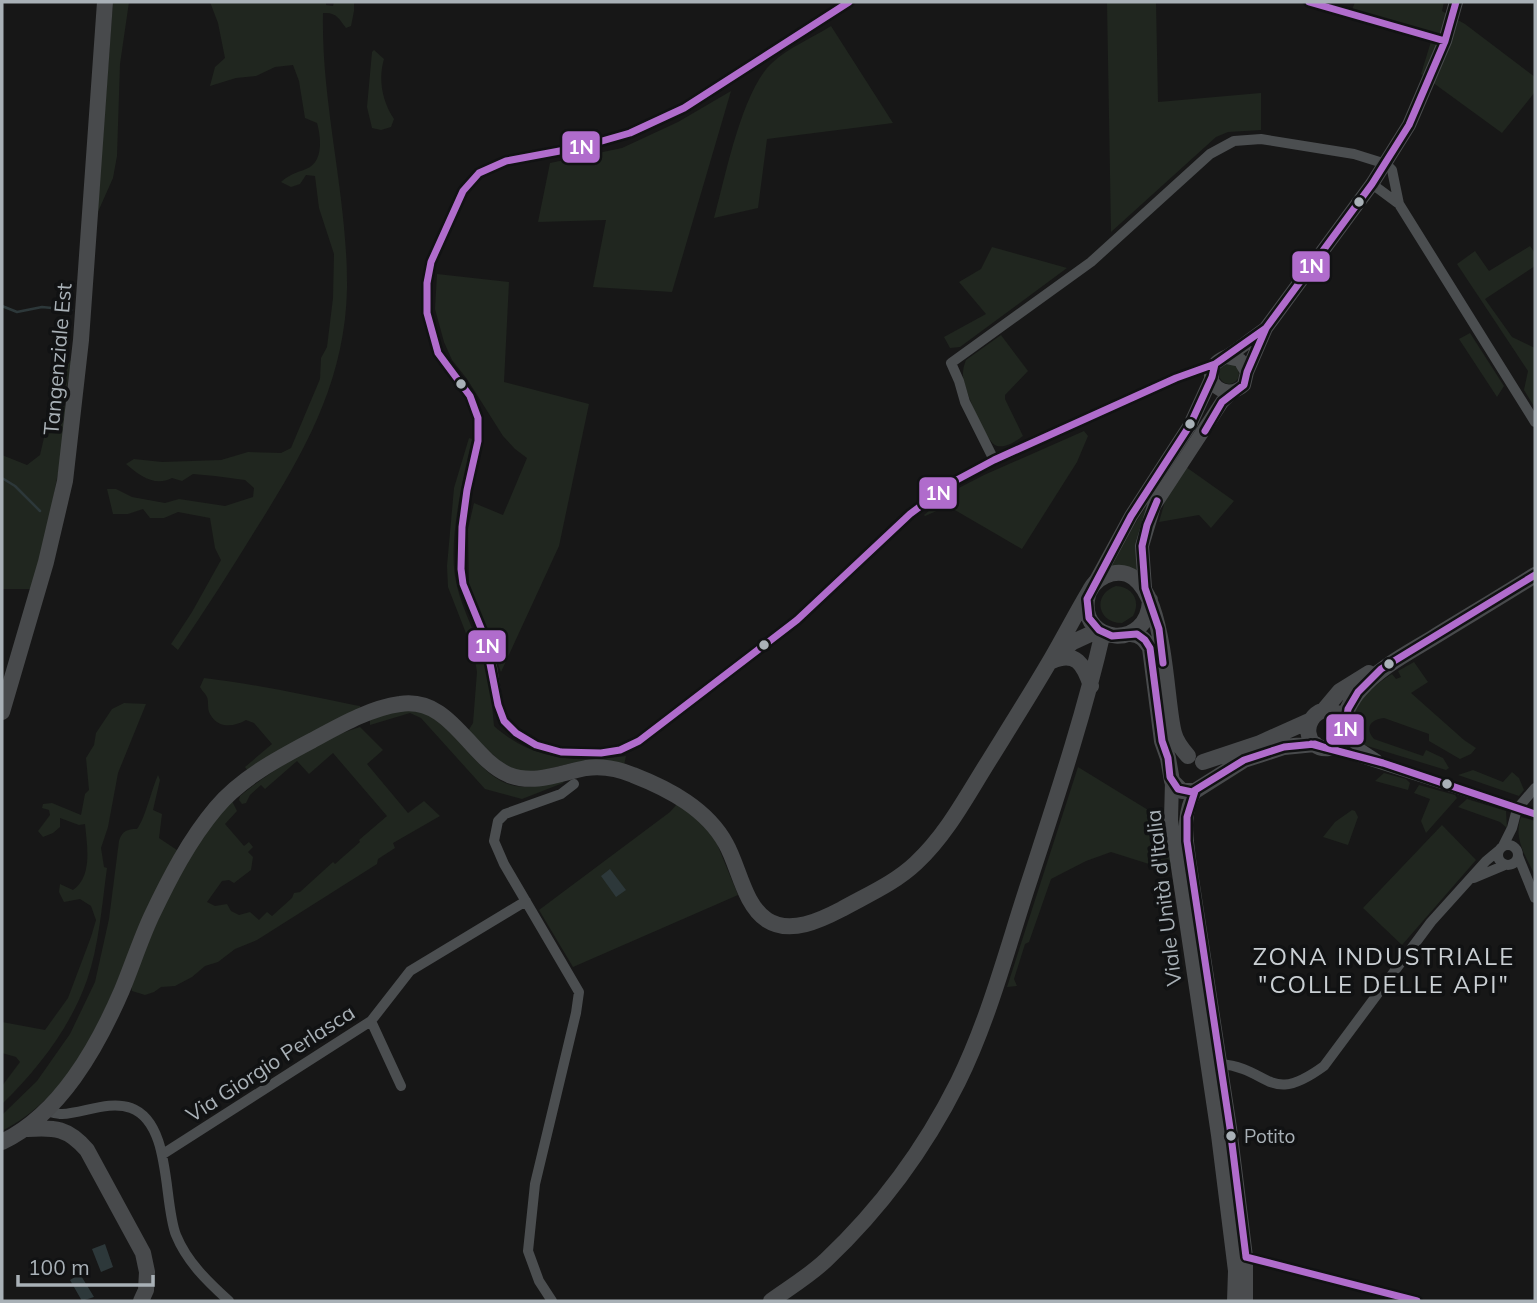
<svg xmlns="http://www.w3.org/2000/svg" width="1537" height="1303" viewBox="0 0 1537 1303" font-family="Mulish,sans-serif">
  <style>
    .green { fill: #20261f }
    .water { fill: #2d383a }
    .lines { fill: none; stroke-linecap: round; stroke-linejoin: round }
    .stream { stroke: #2d383a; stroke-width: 2.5 }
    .street { stroke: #4b4e50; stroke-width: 10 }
    .secondary { stroke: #4a4c4e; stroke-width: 14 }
    .primary { stroke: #484a4c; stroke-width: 16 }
    .bus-1-casing { stroke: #111213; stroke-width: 12 }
    .bus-1 { stroke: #b06ccc; stroke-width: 7 }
    .bus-dot { fill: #a9b1b7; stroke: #111213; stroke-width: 2.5 }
    .labels { text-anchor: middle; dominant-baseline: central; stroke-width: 7; stroke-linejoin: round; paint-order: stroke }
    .bus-label { font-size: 19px; fill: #a9b1b7; stroke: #111213; text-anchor: start }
    .street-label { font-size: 21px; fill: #a9b1b7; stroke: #111213 }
    .quarter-label { font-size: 24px; letter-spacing: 2px; fill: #cacfd3; stroke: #111213 }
    .line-badge { stroke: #111213; stroke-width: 2.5 }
    .badge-label { font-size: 19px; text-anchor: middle; font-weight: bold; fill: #fff }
  </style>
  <rect width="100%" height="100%" fill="#171717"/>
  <!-- green -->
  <path class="green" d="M113,2H129L120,64L117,156L113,178L97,214Z
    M210,2H326V5L333,6L334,2H354V11L351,26L346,28C339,19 337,12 323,13C321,106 348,196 347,289C345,382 304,453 256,529C231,570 205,610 178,650L171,644L192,612L221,560L215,548L210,518L178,512L164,518H150L143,509L128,514H113L107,489H116L132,497L165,503L179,499L225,506L253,497L254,488L245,480L215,476L193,474L182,481L172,478C155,487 140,476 126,464L134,459L162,462L221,460L248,452L281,453L291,448L320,379L321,358L327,347L333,298L334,254L319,208L315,176L306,175L300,184L291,187L281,182C290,174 296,173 306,169C324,162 321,137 317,123L305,118L299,81L293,65L275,67L256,76L236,78L210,86L215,67L225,58L218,23Z
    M1107,2H1156L1158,102L1261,93V130L1228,132L1216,137L1111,232Z
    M1355,2H1444L1442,11L1465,24L1535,77V92L1502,133L1421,74L1433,35L1352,10Z
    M831,26L893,123L767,139L758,208L714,218C725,178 742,90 772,63C788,48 812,38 831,26Z
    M374,50L384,59C378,79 382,101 394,119L391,127L381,130L372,128L367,107L372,52Z
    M731,91L672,292L593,287L606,220L538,222L550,163L622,148L678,122Z
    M1530,246L1535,253V266L1485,299L1512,337L1535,348V408L1524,390L1528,371L1457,264L1475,251L1489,271Z
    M992,247L1067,268L960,347L950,348L944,337L986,314L959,282L981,269Z
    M437,274L509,282L504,382L589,404L559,546L501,672L469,586L468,529L474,503L503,515L527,458L515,449L503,436L467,379L452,360L444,342L435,309Z
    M1470,333L1504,386L1497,397L1459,339Z
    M1001,335L1028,371L1005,395V399L1023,436C1016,441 1007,448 997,446C986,443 967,394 964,382C962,375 963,367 966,360Z
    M72,359L64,404L66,414L63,447L46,536L32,589H2V455L27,465L40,455L46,429L53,416L54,402L59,389L61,373Z
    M1219 374a10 10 0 1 1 20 0a10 10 0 1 1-20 0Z
    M1084,431L1088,436L1077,462L1022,549L948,506L925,516L924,515L953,491L984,475Z
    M469,438L472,439C463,479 449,536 455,576C459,603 473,627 481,652C489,675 492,702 494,726C533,761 577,763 626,756L624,765L572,763L540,771L524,772L507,768L468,731L473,723L477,672L474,654L448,587L447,566L454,488Z
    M1186,467L1234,501L1211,528L1199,515L1159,522L1165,501Z
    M1152,497C1138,529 1138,542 1139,577L1105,571Z
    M1116,586C1133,587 1141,601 1133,616L1122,623C1097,623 1092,594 1116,586Z
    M1414,662L1428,682L1411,693L1464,740L1476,748L1471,754L1460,759L1429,741V734L1384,718C1371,719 1364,728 1374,739L1423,756L1426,750L1443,758L1449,768L1446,770L1364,745C1330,718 1369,689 1392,674L1396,679L1401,677L1398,671Z
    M204,678C255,684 304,695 354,705L360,706L361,710L249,773L245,767L272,744L254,723L246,720C234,727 218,729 210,714C207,709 209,702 207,697C205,693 202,691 200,687Z
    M124,703L146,704L118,773L108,827L101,848L104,867L107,868C102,904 99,946 87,980C70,1028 38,1069 2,1104V1086L20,1062L16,1057L2,1053V1022L45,1030L68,998L91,937L96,920L91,906L80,899L64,902L59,892L60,884L73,890C93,876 87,846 85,824L79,825L60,818V827L53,833L43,837L38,831L50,815L49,810L42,808L43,804L52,803L81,815L85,794L89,790L86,758L94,745L96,733L112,709Z
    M417,710C425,714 434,717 441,723C464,742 484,780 515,786C531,789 549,783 564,780L563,783L522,799L485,789L421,718L410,713L370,725V718L388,711Z
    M360,727L383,750L367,764L408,813L424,801L440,816L393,843L395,848L378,859L377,864L257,940L235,949L218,962L205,966L192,977L175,986L161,987L154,992L145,995L132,991L131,984L175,879L212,822L232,801L237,811L225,824L244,846L249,842L253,847L248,852L253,857L251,870L234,883L229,880L222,881L207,902L215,906L227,904L231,911L239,915L250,912L259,920L267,912L272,916L292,898L294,893L300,892L333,862L335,864L360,842L359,840L387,816L333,753L309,774L297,761L265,789L261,785L250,795L246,803L242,804L239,800L240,796C272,770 320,739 360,727Z
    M1078,767L1166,821L1174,869L1168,870L1111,852L1086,861L1051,879L1029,942L1025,944L1014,979L1017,986L1007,987Z
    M1473,770L1503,782L1512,772L1519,778L1524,790L1519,796L1458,775Z
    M1384,773L1406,779L1410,783L1408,790L1375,781Z
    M158,775L160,780L153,810L162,814L159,838L180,852C164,882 148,912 134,943C102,1015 76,1093 2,1131V1115L37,1081L70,1034L95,982L109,919L119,841C122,831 127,829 137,829C145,819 152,788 158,775Z
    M1419,785L1455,795L1457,798L1426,833L1421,821L1430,799L1414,793Z
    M1467,799L1506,811L1507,828L1500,822L1458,807Z
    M678,803L699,820L715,839L738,895L573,967L539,910L670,812Z
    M1352,810L1355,811L1358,817L1348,845L1323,837L1335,822Z
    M1521,817L1535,821V875C1526,857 1513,838 1521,817Z
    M1442,825L1476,860L1402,945L1363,908Z"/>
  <!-- water -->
  <path class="water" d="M610,869L626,890L616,897L601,876Z
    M105,1244L113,1267L101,1272L92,1249Z
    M80,1274L94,1297L82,1301L70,1280Z"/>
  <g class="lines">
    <!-- stream -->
    <path class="stream" d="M2,306L17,312L42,307L72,310
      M2,478L15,486L40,511"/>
    <!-- street -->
    <path class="street" d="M849,2L684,108L630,133L581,147L506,161L479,173L463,191L431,262L427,283V313L438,353L470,396L478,418V441L467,490L462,527L461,569L463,584L485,638L491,660L498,705L504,721L516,733L536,745L561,752L601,753L620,750L639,741L797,620L910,514L953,482L994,460L1176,378L1215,364
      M1309,2L1445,41
      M1372,184L1399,204
      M994,460L965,402L959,381L951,363L1091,262L1210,154L1234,141L1261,139L1354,154L1386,164L1392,170L1399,204L1535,422
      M1346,732L1354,744L1377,759
      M1330,748L1535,814
      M1498 855a10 10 0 1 1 20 0a10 10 0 1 1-20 0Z
      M1503,846L1512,828L1517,809L1535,788
      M1518,856L1535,898
      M1474,878L1505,865
      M371,1021L401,1086
      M1220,1064C1271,1068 1268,1107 1324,1066L1431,922L1486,861L1498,851
      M46,1111C51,1112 57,1114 62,1114C84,1113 109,1100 131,1108C172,1123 163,1202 176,1235C187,1262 208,1282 229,1301
      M163,1154L371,1021L410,971L526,901
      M1246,1257L1417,1301
      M552,1301L539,1281L528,1251L535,1184L576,1013L579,992L504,864L494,841L498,821L505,814L561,794L574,784"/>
    <!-- secondary -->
    <path class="secondary" d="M1226,357L1240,360L1247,372L1244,385C1226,402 1201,382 1215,364C1219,359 1224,358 1229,355C1241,348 1253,337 1265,329
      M1247,372L1266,328L1372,184L1409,125L1445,41L1456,2
      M1095,582L1131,516L1190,425L1212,377
      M1145,588L1142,546L1154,506L1222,402L1232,392
      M1172,781L1171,820L1218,1135L1235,1271L1234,1301
      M1195,791C1182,816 1186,833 1189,859L1230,1128L1246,1257V1301"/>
    <!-- primary -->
    <path class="primary" d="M1150,600C1148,651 1081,644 1087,600C1088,590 1095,580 1105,576C1167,549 1164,700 1174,733C1176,742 1182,749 1188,756
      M1131,634C1141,635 1145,640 1150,648L1162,741L1168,758L1172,781L1182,791H1195L1244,760L1284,747L1315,744
      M1056,655L1073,642L1099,630
      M1052,661C1076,650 1084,665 1091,686
      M1324,710L1340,691L1369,673
      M2,712L46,562L65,481L81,340L105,2
      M1345,724L1337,713L1324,710C1300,718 1305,751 1329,748C1350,745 1343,722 1348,708C1351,702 1355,695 1360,690C1380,667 1408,653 1434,637C1468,616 1502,596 1535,575
      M1203,762L1260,743L1309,721
      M27,1129C55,1127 68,1128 87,1150L143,1253L147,1272L146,1290L141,1301
      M2,1142C60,1114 97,1048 122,990C132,966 140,941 151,917C169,879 189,840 216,808C241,778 279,758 313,740C339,726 370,708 400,704C451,696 469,758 509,775C535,785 560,773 586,768C601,766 619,769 633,775C669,789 707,809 726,844C739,867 744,905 767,920C790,935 821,920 842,909C867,895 895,883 916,863C945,836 964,801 985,767C1006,733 1027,700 1047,666C1062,641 1075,615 1090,590
      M771,1301C789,1288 809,1276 826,1260C880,1209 925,1148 958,1082C990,1017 1008,945 1031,876C1057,796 1084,715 1103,632"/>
    <defs>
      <path id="bus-1" d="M849,2L684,108L630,133L581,147L506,161L479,173L463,191L431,262L427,283V313L438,353L470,396L478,418V441L467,490L462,527L461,569L463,584L485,638L498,705L504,721L516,733L536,745L561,752L601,753L620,750L639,741L797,620L910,514L953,482L994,460L1176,378L1215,364
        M1309,2L1445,41
        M1266,328L1215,364L1212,377L1190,425L1131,516L1087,599L1089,618L1099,630L1112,636L1137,634L1145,640L1150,648L1162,741L1168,758L1170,777L1178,789L1192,792L1244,760L1284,747L1315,744L1326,748L1335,746L1344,737L1348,709L1358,692L1381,669L1535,575
        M1205,431L1222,402L1244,385L1247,372L1266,328L1372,184L1409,125L1445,41L1456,2
        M1157,501L1147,525L1142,546L1145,588L1159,629L1163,663
        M1311,744L1383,763L1535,814
        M1195,791L1187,817V841L1230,1128L1246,1257
        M1246,1257L1417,1301"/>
    </defs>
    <!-- bus-1 casing -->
    <use href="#bus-1" class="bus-1-casing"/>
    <!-- bus-1 -->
    <use href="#bus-1" class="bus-1"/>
  </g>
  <!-- markers -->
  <g class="bus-dot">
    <circle cx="1359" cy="202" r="6"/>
    <circle cx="461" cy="384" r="6"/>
    <circle cx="1190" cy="424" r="6"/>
    <circle cx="764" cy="645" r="6"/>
    <circle cx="1389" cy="664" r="6"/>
    <circle cx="1447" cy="784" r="6"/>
    <circle cx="1231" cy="1136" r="6"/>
  </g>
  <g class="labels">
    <!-- bus labels -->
    <g class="bus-label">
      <text x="1244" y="1136">Potito</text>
    </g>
    <!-- street labels -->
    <g class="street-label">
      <text transform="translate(57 359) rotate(-85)">Tangenziale Est</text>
      <text transform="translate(1163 898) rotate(-97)">Viale Unità d'Italia</text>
      <text transform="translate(270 1063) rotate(-33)">Via Giorgio Perlasca</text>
    </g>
    <!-- quarter labels -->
    <g class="quarter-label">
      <text x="1384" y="956">ZONA INDUSTRIALE<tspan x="1384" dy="28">"COLLE DELLE API"</tspan></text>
    </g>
  </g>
  <g class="line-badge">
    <rect x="561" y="130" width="40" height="34" rx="7" fill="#b06ccc"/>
    <rect x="1291" y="250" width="40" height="33" rx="7" fill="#b06ccc"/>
    <rect x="918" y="476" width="40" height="34" rx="7" fill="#b06ccc"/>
    <rect x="467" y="629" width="40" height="34" rx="7" fill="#b06ccc"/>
    <rect x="1325" y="713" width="40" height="33" rx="7" fill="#b06ccc"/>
  </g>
  <g class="badge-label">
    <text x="581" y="154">1N</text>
    <text x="1311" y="273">1N</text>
    <text x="938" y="500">1N</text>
    <text x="487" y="653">1N</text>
    <text x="1345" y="736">1N</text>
  </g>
  <!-- border -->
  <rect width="1537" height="1303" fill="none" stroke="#a9b1b7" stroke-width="7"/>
  <!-- scale -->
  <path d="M18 1275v10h135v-10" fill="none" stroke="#a9b1b7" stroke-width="3.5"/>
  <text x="28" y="1275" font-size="21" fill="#a9b1b7" stroke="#111213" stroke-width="5" paint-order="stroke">100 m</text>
</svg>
